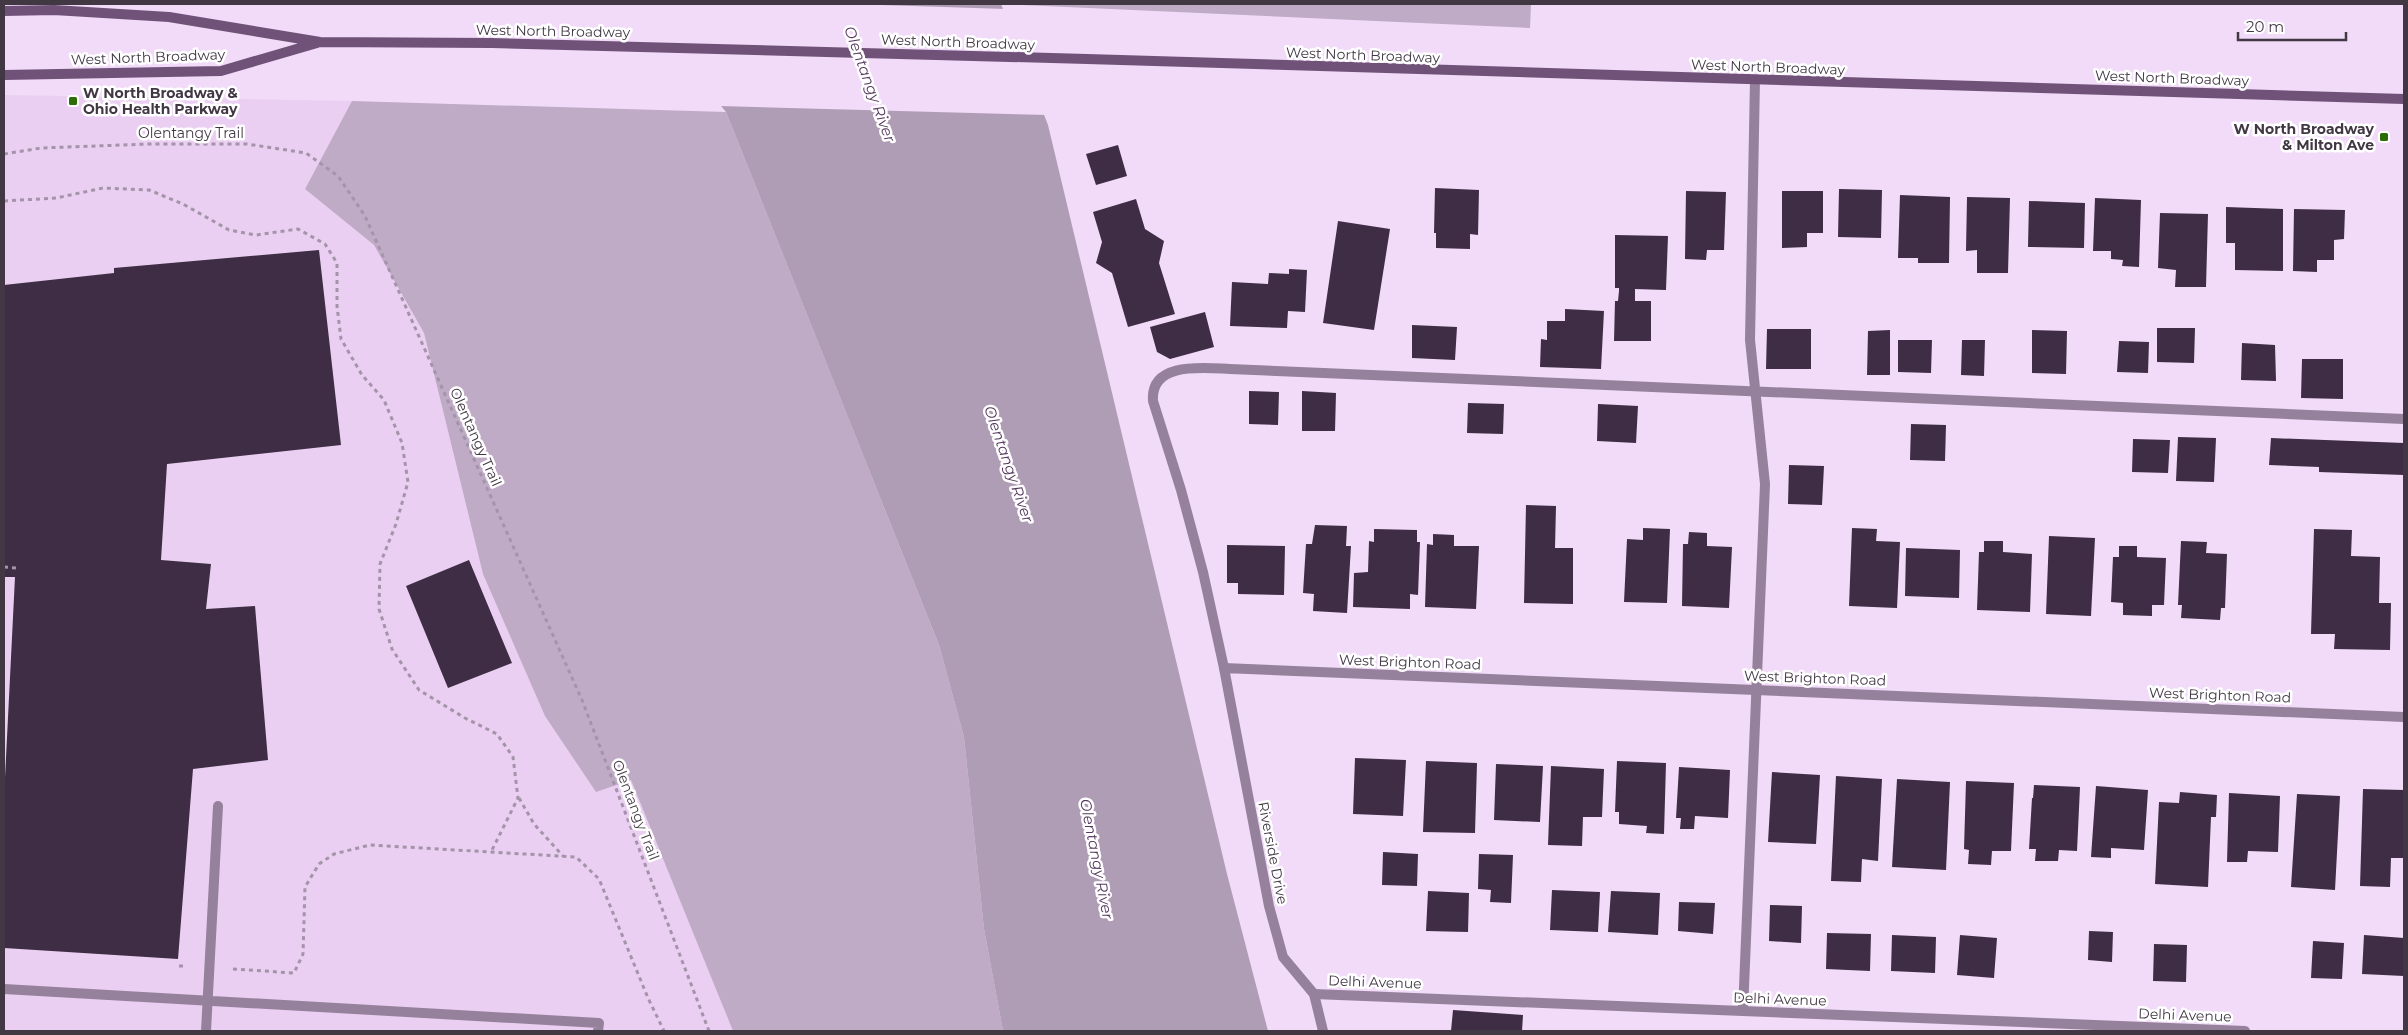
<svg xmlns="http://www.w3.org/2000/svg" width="2408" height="1035" viewBox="0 0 2408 1035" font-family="Montserrat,sans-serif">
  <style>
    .built { fill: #eacff2 }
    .forest { fill: #bfabc6 }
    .water { fill: #af9cb5 }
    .pier { fill: #f1dbf8 }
    .building { fill: #3e2d44 }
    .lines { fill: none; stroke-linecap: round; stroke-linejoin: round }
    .path { stroke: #a494a9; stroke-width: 3; stroke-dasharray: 4 4; stroke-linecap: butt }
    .lane { stroke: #96819c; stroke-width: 10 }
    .street { stroke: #96819c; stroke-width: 10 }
    .secondary { stroke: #705279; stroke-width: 10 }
    .poi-dot { fill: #2c6e05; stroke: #fff; stroke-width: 2 }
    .labels { text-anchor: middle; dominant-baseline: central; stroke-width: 5; stroke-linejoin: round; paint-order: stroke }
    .street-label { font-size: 14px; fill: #413844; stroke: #fff }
    .poi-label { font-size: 14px; font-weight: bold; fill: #413844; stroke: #fff; text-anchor: start }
    .water-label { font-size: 15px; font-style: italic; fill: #53365c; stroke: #fff }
  </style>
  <rect width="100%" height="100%" fill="#f1dbf8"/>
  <!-- built -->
  <path class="built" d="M4,95L352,101L305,189L374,245L424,333L483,574L631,779L733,1031H4Z"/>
  <!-- forest -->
  <path class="forest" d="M1001,4H1531L1530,28Z
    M352,101L726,112L939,645L964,737L984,929L1003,1031H733L631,780L596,792L545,716L483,574L424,333L374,245L305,189Z"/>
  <!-- water -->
  <path class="water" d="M638,4H1001L1048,125L1227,874L1268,1031H1003L984,929L964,737L939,645L726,112Z"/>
  <!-- pier -->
  <path class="pier" d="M636,4H850L1006,9L1047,115L719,106Z"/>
  <!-- building -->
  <path class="building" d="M1118,145L1127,176L1096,185L1086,154Z
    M1435,188L1479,190L1478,235L1470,234V249L1436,248V233H1434Z
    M1839,189L1882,190L1881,238L1838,237Z
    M1686,191L1726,192L1724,250H1707L1706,260L1685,259Z
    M1782,191H1823V233H1807V247L1782,248Z
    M1900,195L1950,197L1949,263H1918V258H1898Z
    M1967,197L2010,198L2008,273H1977V250L1966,251Z
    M2095,198L2141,200L2139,267L2122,266L2123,260L2111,259V251H2093Z
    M1136,199L1145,229L1164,241L1159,263L1175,314L1128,327L1112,273L1096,263L1102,242L1093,212Z
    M2029,201L2085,203L2084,248L2028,247Z
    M2226,207L2283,209V271L2235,270V243H2226Z
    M2294,209L2345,210L2344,239L2334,240V260H2317V272L2293,271Z
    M2160,213L2208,214L2206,287H2175L2176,270L2158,268Z
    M1338,221L1390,229L1374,330L1323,323Z
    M1615,235L1668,236L1666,290L1635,289V301H1651V341H1614L1615,301H1618L1619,291V288H1615Z
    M319,250L341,445L167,464L161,560L211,564L206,609L255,606L268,760L193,769L178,959L4,948V798L15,577H4V285L114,273V268Z
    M1289,269L1307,270L1305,312L1288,311L1287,328L1230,326L1232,282L1268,284L1269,273L1289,274Z
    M1565,309L1604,311L1601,369L1540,367L1541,339L1547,340V321H1565Z
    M1205,312L1214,347L1170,359L1157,352L1150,327Z
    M1412,325L1457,327L1455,360L1412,358Z
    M2157,328H2195L2194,363L2157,362Z
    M1767,329H1811V369H1766Z
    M1890,330V375H1867L1868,331Z
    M2032,330L2067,331L2066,374L2032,373Z
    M1898,340H1932L1931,373L1898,372Z
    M1962,340H1985L1984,376L1961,375Z
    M2119,341L2149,342L2148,373L2117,372Z
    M2242,343L2275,345L2276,381L2241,380Z
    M2302,359H2343V399L2301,398Z
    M1249,391L1279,392L1278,425L1249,424Z
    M1302,391L1336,393L1335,431H1302Z
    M1468,403L1504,404L1503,434L1467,433Z
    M1598,404L1638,406L1636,443L1597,441Z
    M1911,424L1946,425L1945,461L1910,460Z
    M2178,437L2216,438L2214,482L2176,481Z
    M2271,438L2404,443V475L2319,472V467L2269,465Z
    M2133,439L2170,440L2168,473L2132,472Z
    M1789,465L1824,466L1822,505L1788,504Z
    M1526,505L1556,506L1555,548H1573V604L1524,603Z
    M1315,525L1347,526L1346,546H1351L1347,613L1313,611L1314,594L1303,593L1306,544H1312Z
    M1643,528L1670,529L1667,603L1624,602L1627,539L1643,540Z
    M1852,528L1877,529L1876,541L1900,542L1897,608L1849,606Z
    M1374,529L1417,530V542H1420L1418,595L1410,594V609L1353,607L1354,573L1368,572L1369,541L1374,542Z
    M2314,529L2352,530L2351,556L2380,557L2379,603H2391L2390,650L2334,649L2335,634H2311Z
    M1689,532L1707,533V546L1732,547L1729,608L1682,606L1683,544H1688Z
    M1433,534L1454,535V546H1479L1476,609L1425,607L1427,544L1433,545Z
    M2049,536L2095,538L2091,616L2046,614Z
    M1984,541H2003V552L2032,554L2030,612L1977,610L1979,552H1984Z
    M2181,541L2207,542L2206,553L2227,554L2225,608H2221L2220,620L2181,618L2182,605H2178Z
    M1227,545L1285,546L1284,595L1238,594V583H1227Z
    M2119,546H2137V557L2166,558L2164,605H2152V616L2123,615V603L2111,602L2113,557H2119Z
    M1906,548L1960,550L1959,598L1905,596Z
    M469,560L512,663L448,688L406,586Z
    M1355,758L1406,760L1403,816L1353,814Z
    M1426,761L1477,763L1475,833L1423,832Z
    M1617,761L1666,763L1664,834L1646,833L1647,826L1619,824V812H1615Z
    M1496,764L1543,766L1540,822L1494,820Z
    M1551,766L1604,769L1602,817H1583L1582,846L1548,845Z
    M1679,767L1730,770L1728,818L1695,816L1694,829H1680L1681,818H1676Z
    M1772,772L1820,775L1816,844L1768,842Z
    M1836,776L1882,779L1878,861L1862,859L1861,882L1831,881Z
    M1897,779L1950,782L1946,870L1892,867Z
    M1966,781L2014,783L2011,851H1992L1991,865L1968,864L1969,850L1964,849Z
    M2034,785L2080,787L2077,851L2059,850L2058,861H2035L2036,849H2029L2032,798H2033Z
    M2096,786L2148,790L2144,850L2111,848V858L2091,857Z
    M2363,789L2404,790V858H2391L2390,887L2360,886Z
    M2180,792L2217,795L2216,817H2211L2208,887L2155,884L2159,802L2179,803Z
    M2229,793L2280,796L2278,852L2248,851L2247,862H2227Z
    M2297,794L2340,796L2335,890L2291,887Z
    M1383,852L1418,854L1417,886L1382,885Z
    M1479,854L1513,855L1511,903L1490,902L1491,890L1478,889Z
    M1552,890L1600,892L1598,932L1550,930Z
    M1428,891L1469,893L1468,932L1426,931Z
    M1611,891L1660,893L1658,935L1608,932Z
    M1679,902L1715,903L1713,934L1678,931Z
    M1770,905L1802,906L1801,943L1769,941Z
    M2089,931L2113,932L2112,962L2088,960Z
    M1827,933L1871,934L1870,971L1826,969Z
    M1892,935L1936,937L1935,973L1891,971Z
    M1960,935L1997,938L1994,978L1957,975Z
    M2364,935L2404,938V976L2362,974Z
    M2313,941L2344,943L2342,979L2311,978Z
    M2154,944L2187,945L2186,982L2153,981Z
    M1453,1010L1523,1015L1522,1031H1451Z"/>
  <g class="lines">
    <!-- path -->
    <path class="path" d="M4,154L41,148L149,144H247L306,153L338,176L365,216L582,700L709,1031
      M4,201L56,198L103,188L149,190L183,204L229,230L256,235L298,229L325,244L337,263V306L341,339L362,375L384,400L402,443L408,482L396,524L380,564L379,609L392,649L419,690L465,718L497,734L513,757L518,798L491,852
      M4,567L16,568
      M519,798L534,824L563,856
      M179,966H187
      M233,969L294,973L303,954L305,887L319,864L334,854L370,845L576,857L599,879L648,998L664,1031"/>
    <!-- lane -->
    <path class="lane" d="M1224,668L1203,572L1181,490L1153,401C1150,361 1204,368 1230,369L2404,419
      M4,989L599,1023L598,1031
      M1314,994L2245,1031
      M1743,1011L1765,484L1750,340L1755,80
      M206,1031L218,806"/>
    <!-- street -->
    <path class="street" d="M1323,1031L1314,994L1283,957L1269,906L1224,668L2404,717"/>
    <!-- secondary -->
    <path class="secondary" d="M4,11L54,10L169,17L320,42L492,43L1087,59L2404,99
      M4,75L221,71L317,43"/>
  </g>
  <!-- markers -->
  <g class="poi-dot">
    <rect x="68" y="96" width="10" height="10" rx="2.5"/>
    <rect x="2379" y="132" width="10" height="10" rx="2.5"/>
  </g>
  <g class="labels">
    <!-- street labels -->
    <g class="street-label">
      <text transform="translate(553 31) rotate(1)">West North Broadway</text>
      <text transform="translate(958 42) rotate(2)">West North Broadway</text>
      <text transform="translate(1363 55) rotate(2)">West North Broadway</text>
      <text transform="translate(148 57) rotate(-2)">West North Broadway</text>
      <text transform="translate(1768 67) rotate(2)">West North Broadway</text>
      <text transform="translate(2172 78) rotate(2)">West North Broadway</text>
      <text x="191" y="133">Olentangy Trail</text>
      <text transform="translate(476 437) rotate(66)">Olentangy Trail</text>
      <text transform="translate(1410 662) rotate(2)">West Brighton Road</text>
      <text transform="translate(1815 678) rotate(2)">West Brighton Road</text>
      <text transform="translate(2220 695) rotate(2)">West Brighton Road</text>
      <text transform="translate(636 810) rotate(69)">Olentangy Trail</text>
      <text transform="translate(1273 853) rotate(79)">Riverside Drive</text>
      <text transform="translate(1375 982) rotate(2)">Delhi Avenue</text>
      <text transform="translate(1780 999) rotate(2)">Delhi Avenue</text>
      <text transform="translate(2185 1015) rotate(2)">Delhi Avenue</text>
    </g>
    <!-- poi labels -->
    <g class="poi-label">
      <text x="83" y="93">W North Broadway &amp;<tspan x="83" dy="16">Ohio Health Parkway</tspan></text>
      <text x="2374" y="129" text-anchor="end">W North Broadway<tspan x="2374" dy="16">&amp; Milton Ave</tspan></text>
    </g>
    <!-- water labels -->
    <g class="water-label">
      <text transform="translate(870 84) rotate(70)">Olentangy River</text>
      <text transform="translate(1009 464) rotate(71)">Olentangy River</text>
      <text transform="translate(1097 859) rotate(79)">Olentangy River</text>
    </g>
  </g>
  <!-- border -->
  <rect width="2408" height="1035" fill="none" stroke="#413844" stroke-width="10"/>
  <!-- scale -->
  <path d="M2238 32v8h108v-8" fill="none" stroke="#413844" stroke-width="2.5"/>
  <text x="2246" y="32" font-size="15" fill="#413844" stroke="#ffffff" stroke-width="4" paint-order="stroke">20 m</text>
</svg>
